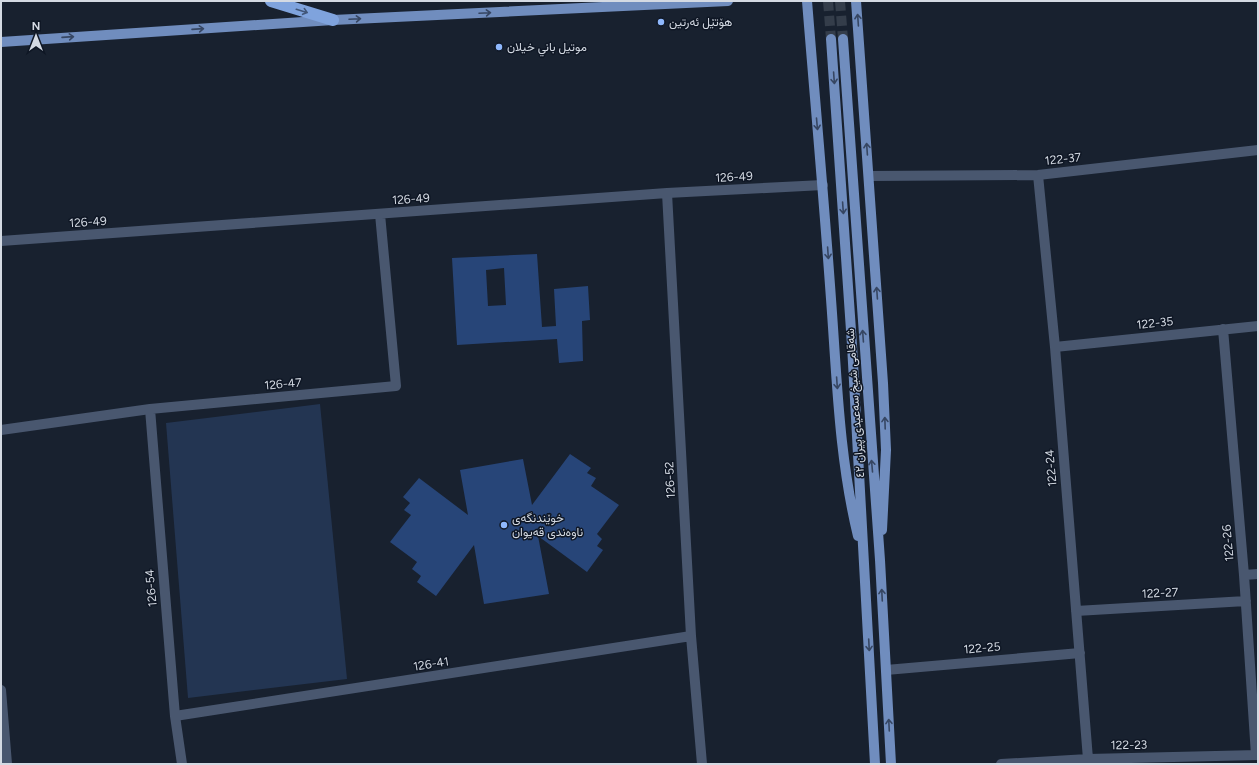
<svg xmlns="http://www.w3.org/2000/svg" width="1259" height="765" viewBox="0 0 1259 765" font-family="Figtree,Vazirmatn,sans-serif">
  <style>
    .green { fill: #233552 }
    .building { fill: #274578; fill-rule: evenodd }
    .lines { fill: none; stroke-linecap: round; stroke-linejoin: round }
    .major-tunnel { stroke: #343d4a; stroke-width: 10; stroke-dasharray: 10 5; stroke-linecap: butt }
    .minor { stroke: #49576f; stroke-width: 10 }
    .major { stroke: #708dbe; stroke-width: 10 }
    .highway { stroke: #7fa3dd; stroke-width: 12 }
    .oneway { stroke: #415678 }
    .oneway2 { stroke: #364662 }
    .poi-dot { fill: #8fb8fd; stroke: #0f1725; stroke-width: 1.5 }
    .labels { text-anchor: middle; dominant-baseline: central; stroke-width: 3; stroke-linejoin: round; paint-order: stroke }
    .poi-label { font-size: 12px; fill: #d4dae3; stroke: #0f1725; text-anchor: start }
    .street-label { font-size: 12px; fill: #d4dae3; stroke: #0f1725 }
  </style>
  <rect width="100%" height="100%" fill="#18212f"/>
  <!-- green -->
  <path class="green" d="M320,404L347,679L188,698L166,423Z"/>
  <!-- building -->
  <path class="building" d="M537,254L542,327L556,326L554,289L588,286L590,320L582,321L583,361L559,363L557,339L457,345L452,258ZM504,268L506,305L488,306L486,270Z
    M570,454L591,468L587,473L596,478L591,486L619,505L597,534L602,539L597,546L603,550L587,572L538,536L549,594L484,604L474,545L436,596L417,582L421,576L412,569L417,562L390,542L411,515L404,510L410,503L403,497L419,478L468,515L460,470L523,459L532,505Z"/>
  <g class="lines">
    <!-- major-tunnel -->
    <path class="major-tunnel" d="M828,1L831,39
      M840,1L843,39"/>
    <!-- minor -->
    <path class="minor" d="M1038,175L1055,347L1088,759
      M869,176L1038,175L1258,150
      M667,193L691,636L702,764
      M1,241L667,193L823,185
      M1223,329L1244,575L1256,755
      M1055,347L1258,326
      M150,409L175,716L182,764
      M1,430L150,409L396,386L380,214
      M1244,575L1258,574
      M1076,611L1246,601
      M886,670L1080,653
      M1,690L7,764
      M175,716L691,636
      M1001,764L1088,759L1258,755"/>
    <!-- major -->
    <path class="major" d="M807,1C815,100 824,200 831,299C837,379 839,458 858,536
      M856,1L883,383L886,450L882,530
      M831,39L852,345L875,764
      M843,39L880,560L891,764
      M1,42L333,20L728,1"/>
    <!-- highway -->
    <path class="highway" d="M271,1L333,20"/>
  </g>
  <!-- one-way arrows -->
  <defs><path id="oneway-shaft" d="M-6 0H5M1.5-3L5.5 0L1.5 3" fill="none" stroke-width="1.6" stroke-linecap="round" stroke-linejoin="round"/></defs>
  <use class="oneway" href="#oneway-shaft" transform="translate(302 11) rotate(17)"/>
  <g class="oneway2">
    <use href="#oneway-shaft" transform="translate(485 13) rotate(-3)"/>
    <use href="#oneway-shaft" transform="translate(355 19) rotate(-3)"/>
    <use href="#oneway-shaft" transform="translate(858 20) rotate(-94)"/>
    <use href="#oneway-shaft" transform="translate(198 29) rotate(-4)"/>
    <use href="#oneway-shaft" transform="translate(68 37) rotate(-4)"/>
    <use href="#oneway-shaft" transform="translate(834 78) rotate(86)"/>
    <use href="#oneway-shaft" transform="translate(817 124) rotate(85)"/>
    <use href="#oneway-shaft" transform="translate(867 149) rotate(-94)"/>
    <use href="#oneway-shaft" transform="translate(843 208) rotate(86)"/>
    <use href="#oneway-shaft" transform="translate(828 253) rotate(86)"/>
    <use href="#oneway-shaft" transform="translate(877 293) rotate(-94)"/>
    <use href="#oneway-shaft" transform="translate(863 336) rotate(-94)"/>
    <use href="#oneway-shaft" transform="translate(837 383) rotate(86)"/>
    <use href="#oneway-shaft" transform="translate(885 423) rotate(-92)"/>
    <use href="#oneway-shaft" transform="translate(872 466) rotate(-95)"/>
    <use href="#oneway-shaft" transform="translate(882 595) rotate(-93)"/>
    <use href="#oneway-shaft" transform="translate(869 645) rotate(87)"/>
    <use href="#oneway-shaft" transform="translate(889 725) rotate(-93)"/>
  </g>
  <!-- markers -->
  <g class="poi-dot">
    <circle cx="661" cy="22" r="4"/>
    <circle cx="499" cy="47" r="4"/>
    <circle cx="504" cy="525" r="4"/>
  </g>
  <g class="labels">
    <!-- poi labels -->
    <g class="poi-label">
      <text x="669" y="22">هۆتێل ئەرتین</text>
      <text x="507" y="47">موتيل باني خيلان</text>
      <text x="512" y="518">خوێندنگەی<tspan x="512" dy="14">ناوەندی قەیوان</tspan></text>
    </g>
    <!-- street labels -->
    <g class="street-label">
      <text transform="translate(1063 159) rotate(-6)">122-37</text>
      <text transform="translate(734 177) rotate(-3)">126-49</text>
      <text transform="translate(411 199) rotate(-4)">126-49</text>
      <text transform="translate(88 222) rotate(-4)">126-49</text>
      <text transform="translate(1155 323) rotate(-6)">122-35</text>
      <text transform="translate(283 384) rotate(-5)">126-47</text>
      <text transform="translate(855 403) rotate(-94)">شەقامی شیخ سەعیدی پیران ٤٢</text>
      <text transform="translate(1051 468) rotate(-95)">122-24</text>
      <text transform="translate(670 480) rotate(-93)">126-52</text>
      <text transform="translate(1228 543) rotate(-95)">122-26</text>
      <text transform="translate(151 588) rotate(-95)">126-54</text>
      <text transform="translate(1160 593) rotate(-3)">122-27</text>
      <text transform="translate(982 648) rotate(-5)">122-25</text>
      <text transform="translate(431 664) rotate(-9)">126-41</text>
      <text transform="translate(1129 745) rotate(-1)">122-23</text>
    </g>
  </g>
  <!-- border -->
  <rect width="1259" height="765" fill="none" stroke="#d4dae3" stroke-width="4"/>
  <!-- north arrow -->
  <g transform="translate(36 36)" stroke="#0f1725" stroke-width="3" paint-order="stroke">
  <path d="M0-3L7 15L0 10L-7 15Z" fill="#d4dae3"/>
  <text y="-6" font-size="11" font-weight="bold" text-anchor="middle" fill="#d4dae3">N</text>
  </g>
</svg>
